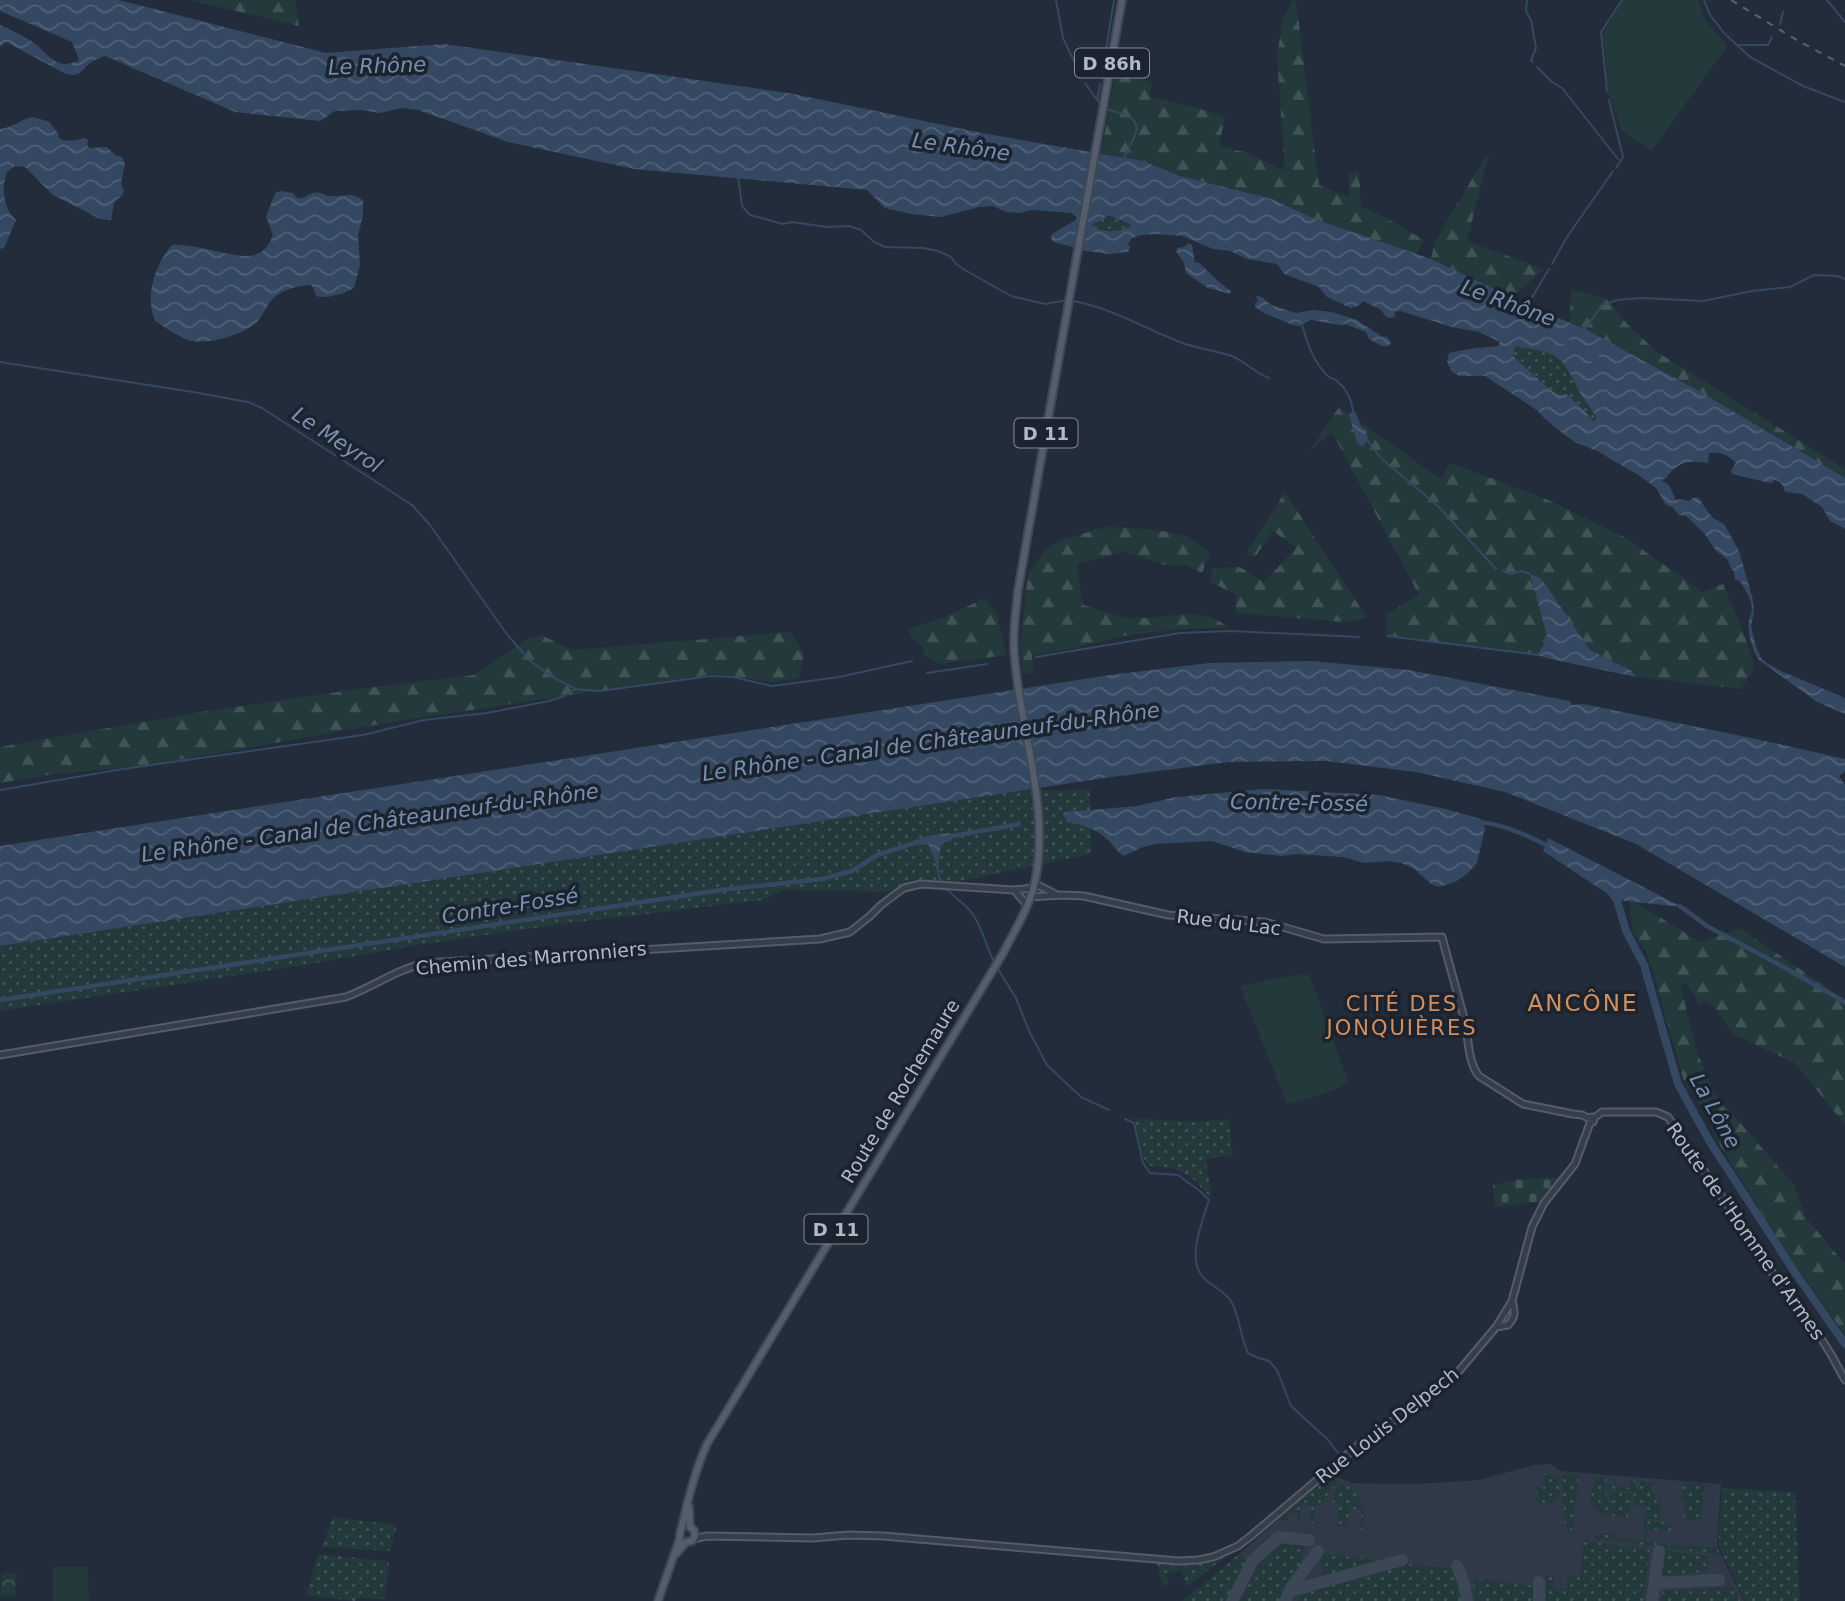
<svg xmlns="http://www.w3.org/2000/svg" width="1845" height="1601" viewBox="0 0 1845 1601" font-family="'DejaVu Sans',sans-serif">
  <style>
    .airport { fill: #2f3947 }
    .grass { fill: url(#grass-dots) }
    .forest { fill: url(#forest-firs) }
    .cemetery { fill: url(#cemetery-stones) }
    .park { fill: url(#park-crowns) }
    .pitch { fill: #23393b }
    .water { fill: url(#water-waves); fill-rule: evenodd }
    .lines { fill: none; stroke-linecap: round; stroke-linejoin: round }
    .stream { stroke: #354862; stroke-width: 2 }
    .canal { stroke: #354862; stroke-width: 4.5 }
    .river { stroke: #354862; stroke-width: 8 }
    .taxiway { stroke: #3c4756; stroke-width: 12 }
    .minor-casing { stroke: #535c68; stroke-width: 9 }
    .major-casing { stroke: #3e4754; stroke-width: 10 }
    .minor { stroke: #353e4a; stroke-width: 5 }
    .major { stroke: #535d6b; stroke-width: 6 }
    .rail { stroke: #576272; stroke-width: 2; stroke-dasharray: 7 7; stroke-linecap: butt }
    .labels { text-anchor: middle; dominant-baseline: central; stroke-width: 7; stroke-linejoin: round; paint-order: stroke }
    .shield { fill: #1b232f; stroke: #838c99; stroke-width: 2 }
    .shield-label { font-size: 18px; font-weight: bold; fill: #b0b9c7 }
    .street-label { font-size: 19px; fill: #b0b9c7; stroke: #1b232f }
    .water-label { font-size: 21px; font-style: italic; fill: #7890af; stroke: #1b232f }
    .neighbourhood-label { font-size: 21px; letter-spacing: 2px; fill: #d48f5d; stroke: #1b232f }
    .quarter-label { font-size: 23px; letter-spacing: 2px; fill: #d48f5d; stroke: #1b232f }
  </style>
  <defs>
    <pattern id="grass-dots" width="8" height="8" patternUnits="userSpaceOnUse" patternTransform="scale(1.75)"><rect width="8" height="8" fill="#23393b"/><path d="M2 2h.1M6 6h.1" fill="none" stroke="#405456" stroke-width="1.8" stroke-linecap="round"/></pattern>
    <pattern id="forest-firs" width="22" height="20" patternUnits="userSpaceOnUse" patternTransform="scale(1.75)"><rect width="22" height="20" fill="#23393b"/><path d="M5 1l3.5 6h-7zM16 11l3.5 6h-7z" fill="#405456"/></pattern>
    <pattern id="cemetery-stones" width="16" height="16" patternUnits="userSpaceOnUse" patternTransform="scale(1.75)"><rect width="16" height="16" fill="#23393b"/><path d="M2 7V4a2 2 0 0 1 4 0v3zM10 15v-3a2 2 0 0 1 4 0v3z" fill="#405456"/></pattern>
    <pattern id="park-crowns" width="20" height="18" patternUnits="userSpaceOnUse" patternTransform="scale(1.75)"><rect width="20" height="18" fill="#23393b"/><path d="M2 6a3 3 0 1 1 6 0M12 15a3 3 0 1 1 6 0" fill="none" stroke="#405456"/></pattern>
    <pattern id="water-waves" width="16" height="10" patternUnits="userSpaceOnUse" patternTransform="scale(1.75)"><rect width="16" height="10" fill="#354862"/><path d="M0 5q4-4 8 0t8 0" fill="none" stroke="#506077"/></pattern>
  </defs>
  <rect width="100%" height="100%" fill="#222c3a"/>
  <!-- airport -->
  <path class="airport" d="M1551,1464L1560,1471L1721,1484L1717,1546L1744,1601H1183L1239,1554L1330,1474L1352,1483L1419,1484L1479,1480L1534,1465Z"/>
  <!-- grass -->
  <path class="grass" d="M1107,215L1130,224L1131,226C1119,232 1107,233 1095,228L1092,224L1101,221Z
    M1515,345C1528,348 1543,348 1554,354C1569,362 1576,386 1584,400C1588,407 1594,412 1597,419L1593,422L1576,401L1566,394L1558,395L1547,387L1513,356Z
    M1090,789L1091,854L908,892L782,890L763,900L562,924L424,944L293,967L0,1011V946L1015,791C1040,790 1065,791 1090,789Z
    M1132,1118L1194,1122L1229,1119L1233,1155L1206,1159L1212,1199L1192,1178L1176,1169L1149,1166L1143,1157L1135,1121Z
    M1544,1473L1551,1476H1558L1560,1498L1554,1503L1539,1504L1538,1488L1544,1487Z
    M1331,1474L1337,1478L1338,1482C1333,1487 1324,1499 1322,1505H1315L1313,1524L1309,1523L1311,1506L1302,1504L1299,1522L1297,1521V1513H1289L1288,1521L1277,1520Z
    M1565,1475L1579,1476L1571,1535L1565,1529L1562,1477Z
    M1581,1476L1613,1478V1480H1606L1605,1494L1615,1514L1614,1516L1598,1515V1508L1590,1507L1594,1478Z
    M1629,1480L1637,1481L1635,1482L1636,1489H1640V1481L1654,1482V1486H1651C1654,1503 1664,1496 1659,1520L1644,1518L1647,1508L1645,1505L1644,1508L1633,1504L1634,1492L1607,1490V1485L1629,1488Z
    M1683,1482L1705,1483L1700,1522L1682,1521L1686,1501L1681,1500Z
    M1342,1484C1353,1487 1362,1500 1364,1512C1365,1518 1363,1524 1364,1530L1360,1529L1362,1510L1349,1509L1347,1527H1336L1339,1503L1332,1502L1337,1487Z
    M1722,1488L1795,1492L1800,1601H1745L1718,1545Z
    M1607,1491L1632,1493L1629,1504L1628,1517L1616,1516Z
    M333,1517L397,1525L390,1551L322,1547Z
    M1644,1520L1672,1523L1671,1531L1648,1529L1646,1542L1717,1548L1721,1555L1594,1538V1536C1601,1533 1606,1532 1614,1534V1538L1644,1541L1646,1530L1643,1529Z
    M1286,1541L1304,1544L1300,1569L1287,1588L1282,1601H1240L1259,1563Z
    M1584,1541L1650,1550L1643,1601H1546V1576H1554V1588L1567,1589L1568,1576L1575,1578L1580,1576Z
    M1665,1550L1710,1556L1707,1571L1662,1576Z
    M1320,1553L1388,1561L1322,1577Z
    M318,1554L389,1561L385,1599L358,1598L355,1601L306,1595Z
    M1239,1554L1249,1561L1227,1601H1183Z
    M1222,1557L1223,1559L1186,1587L1181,1570L1167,1574L1169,1584L1163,1585L1156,1561C1179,1563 1199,1564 1222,1557Z
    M1402,1563L1454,1569L1462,1601H1299L1298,1596Z
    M1473,1578L1534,1586V1601H1475Z
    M1733,1587L1740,1601H1661L1663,1591Z"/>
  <!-- forest -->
  <path class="forest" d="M189,0H295L299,26Z
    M1293,0H1296L1319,185L1350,198L1348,172L1359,171L1361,206L1384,217L1424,240L1416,255L1315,219L1272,199L1180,176L1143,161L1101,153L1116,73L1134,74L1152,83L1150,97L1198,108L1225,117L1219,146L1248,153L1285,171L1277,56L1283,18Z
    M1490,149L1467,241L1544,269L1512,297L1431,259L1435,241Z
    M1571,289L1608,299L1627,324L1657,352L1845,469V478L1699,391L1585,329L1570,323Z
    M1339,407L1441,479L1450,463L1544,498L1626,538L1703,592L1723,584L1743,631L1755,667L1741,689L1636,677L1632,671L1590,650L1541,578L1530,575L1547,636L1544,644L1537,655L1387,636L1386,614L1419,595L1332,432L1309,452Z
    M1285,492L1367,618L1344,622L1236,613V595L1209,581L1213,568L1240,567L1264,582L1296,548L1273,531L1255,557L1246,553Z
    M1106,527C1124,527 1172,530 1188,537C1196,541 1203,547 1210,553L1202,573L1186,565H1165L1124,552L1077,564L1083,605C1098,609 1116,617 1131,618C1163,620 1203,603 1228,628L1184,629L1128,635L1075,648L1032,655L1033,675L1023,672L1020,644L1028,574L1046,548L1064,539Z
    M985,598L997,615L1007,655L941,664L925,656L922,646L911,637L909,629L945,617Z
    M790,632L804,653L799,678L773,682L714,674L410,719L155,764L40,776L0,783V747L200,712L359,689L474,675L529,638L543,636L573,650Z
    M1630,899L1700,942L1740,928L1845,1000V1125L1795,1063L1734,1035L1713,1005L1706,1002L1699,1004L1686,984L1680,985L1698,1055L1716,1095L1794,1185L1806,1218L1845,1264V1335L1785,1250L1716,1139L1703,1109L1684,1081L1648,955L1632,930Z"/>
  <!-- cemetery -->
  <path class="cemetery" d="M1561,1178L1543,1201L1495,1207L1493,1185L1520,1179Z"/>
  <!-- park -->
  <path class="park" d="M2,1573L17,1574L15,1597L0,1596Z"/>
  <!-- pitch -->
  <path class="pitch" d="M1623,0H1698L1705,20L1728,46L1651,151L1622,131L1608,92L1603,33Z
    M1309,974L1349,1083L1322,1095L1287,1104L1240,986L1293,975Z
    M53,1567H88L89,1601H53Z"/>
  <!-- water -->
  <path class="water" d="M0,0H119L326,53L444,44L789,93L982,133L1143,161L1180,176L1272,199L1315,219L1431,259L1541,311L1585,329L1699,391L1845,478V529L1830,521L1822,507L1802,494L1785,492C1784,486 1780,480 1774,480L1773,482L1770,483L1732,474L1731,470L1736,463C1729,455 1720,452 1709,453L1708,463C1692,461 1682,460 1670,473C1664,480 1670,477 1661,480L1669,485L1676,500L1682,499L1689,501L1693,498H1699L1707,511L1713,518L1724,524L1739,551L1753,600L1754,612L1751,626L1756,647L1761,658L1767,663L1781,671L1845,698V714L1817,702L1759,660C1752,650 1747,632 1749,620C1751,614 1753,610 1751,603C1749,595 1744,588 1740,581L1735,580L1734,571L1732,570L1727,559L1716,551L1704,533L1686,516L1679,515L1672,507L1665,504L1656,488L1640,476L1597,451L1575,442L1566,436L1544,418L1538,411L1485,376H1459L1451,371L1447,361L1449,353L1468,349L1498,346L1500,342L1479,332L1452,327L1400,311L1395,312V316L1392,318L1386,317L1381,310L1363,301L1360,305L1351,308L1327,297L1319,287L1284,274L1277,264L1247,259L1230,251L1213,249L1182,236L1155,234L1141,235L1132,238L1128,243L1130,247L1128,252L1109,254L1085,251L1066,245L1056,243L1051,240L1052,234L1077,219V217L1071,213L1031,210L1020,213L1006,212L993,206L979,207L941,217L911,214L885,208L867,190L634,169L508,142L418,110L402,108L380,113L361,110L335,111L320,121L235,112L105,56C101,58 97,59 93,61C81,68 83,78 66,74L6,42L0,47V25C10,29 21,35 31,41C48,51 55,73 79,60L72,42L0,11ZM1108,215L1130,224L1131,226C1119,232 1107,233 1095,228L1092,224L1101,221ZM1515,346C1562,354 1560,354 1582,396C1586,404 1593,410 1597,419L1593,421C1585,411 1576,401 1566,394L1558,395L1547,387L1513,356Z
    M33,117L50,122L52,126L58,133L59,138C66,143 75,140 84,138L88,140L87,145L90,148L107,147L115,155L122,157L125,163L121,183L124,192L122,195L114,203L111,220L100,219L53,195L25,167L15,166L7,172C1,187 3,208 16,220L4,248L0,249V129C12,128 21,119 33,117Z
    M282,191L293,193L297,198C305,199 306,195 313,193C320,191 323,195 330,196C343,198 352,190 363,201V216L358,235L360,265L354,288C344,294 327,299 316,296L314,289L311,285C299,285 278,291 271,301C265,308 263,316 256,323C241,336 201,348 183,338C174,333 164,327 155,321C153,315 151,309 151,304C149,284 159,259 172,245C197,243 235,260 255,255C265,252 270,243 273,235L266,216L276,192Z
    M1189,243L1192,245L1195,263L1198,262C1210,272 1218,283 1231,291V294L1208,288L1186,273L1184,263L1176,251L1177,248L1184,247Z
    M1256,296L1262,297L1271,305L1296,313L1313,310L1332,312L1357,320L1381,336L1387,337L1391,343L1388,346H1382L1369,339L1366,332L1345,324L1340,325L1311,320L1299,326L1293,325L1264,313L1255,307V303L1258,301Z
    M1353,410L1356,413L1361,427L1366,430L1368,440L1362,447L1357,442L1349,415Z
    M1530,574L1541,578L1590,650L1632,671L1636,677L1550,659L1537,655L1544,644L1547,636Z
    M1311,661L1409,670L1570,701L1572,705L1583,704C1670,722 1758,738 1845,759V771L1839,776L1845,785V967L1636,844L1505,792L1416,772L1326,761L1229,762L1104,778L0,946V846L1110,675L1209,663Z
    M1264,789L1379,795L1446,809L1481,819L1485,828L1477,863L1466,875L1455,882L1439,887L1431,884L1413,868L1401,863L1388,861L1364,863L1343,857L1296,854L1282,856L1245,852L1212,841L1156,844L1143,847L1124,856C1117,852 1114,846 1108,840C1097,829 1082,825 1067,822L1063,814L1066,812L1137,806L1176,797Z
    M950,833L952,840L941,844L938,867L928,844L915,845L914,840L932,835Z
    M1548,838L1682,907L1617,900L1543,851Z"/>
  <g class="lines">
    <!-- stream -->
    <path class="stream" d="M1056,0L1063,38L1081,76
      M1527,0L1526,11L1531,20L1536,48L1531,60L1533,62
      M1704,0L1710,15L1725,34L1750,57L1803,86L1845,102
      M1827,0L1845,22
      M1780,24L1783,12
      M1739,45H1768L1772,37
      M1537,67L1552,82L1562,88L1618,159
      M1102,74L1114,0
      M1085,83L1100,104
      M1607,91L1601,32L1622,0
      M1097,100L1100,84
      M1609,100L1623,157L1616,168
      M1108,109C1114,112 1123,113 1129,117C1147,127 1128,144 1125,157
      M738,176L742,206L750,215L783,224L792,222L827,227L849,226L861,230L874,242L885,247L923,248L938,251L951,257L956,264L965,270L1011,296L1045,304L1068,300
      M1552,264L1567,237L1613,171
      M1073,301C1111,308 1144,328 1180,342C1196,349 1215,350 1232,356C1246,362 1255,373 1269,378
      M1528,304L1549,269
      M1302,324C1307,343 1313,361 1327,375C1334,382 1329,375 1337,381C1346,388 1351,399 1353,410
      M1585,329L1602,305L1617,300L1642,298L1703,301L1752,291L1790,287L1814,275L1837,276L1845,279
      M0,362L193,392L248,402L262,408L412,505L430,525L506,633L529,660L552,677L574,688
      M1367,440L1382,459L1438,506L1496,569
      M1503,571L1511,574L1521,571L1530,574
      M1387,636L1537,655
      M1036,657L1180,633L1231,631L1359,637
      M927,673L987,664
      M0,790L123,769L363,735L424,720L487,713L549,701L562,697L575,689L600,691L711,676L733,677L772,686L839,677L912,661
      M937,866L939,878L942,881
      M947,889C954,898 965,903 972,913C982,927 986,946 994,962
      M998,969L1016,998L1029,1031L1047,1065L1081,1097L1109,1110
      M1125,1119L1134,1123L1143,1163L1150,1173L1178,1175L1200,1191L1209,1200C1203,1219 1186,1260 1203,1277C1212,1287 1224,1290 1231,1301C1240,1317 1240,1336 1248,1353L1256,1357L1269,1361L1277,1370L1291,1406L1327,1439L1339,1454"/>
    <!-- canal -->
    <path class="canal" d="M1477,822C1501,823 1527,835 1548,846
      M947,837L1019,824
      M1680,906L1707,926L1778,964L1845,1002
      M0,1000L721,890L822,879L852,871L877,855L918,842"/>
    <!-- river -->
    <path class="river" d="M1567,343L1599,361
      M1612,893L1617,900L1626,931L1644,965L1678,1084L1710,1142L1796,1274L1845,1344"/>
    <!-- taxiway -->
    <path class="taxiway" d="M1457,1566L1464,1584L1467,1601
      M1539,1582V1601
      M1655,1583L1719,1580
      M1290,1591L1402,1560
      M1232,1601L1252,1561L1279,1537L1309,1540
      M1285,1601L1292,1586L1318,1551
      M1652,1601L1659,1551"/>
    <defs>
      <path id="minor" d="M1034,883L1057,895
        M1014,890L1027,905
        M1030,897L1062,895L1084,896L1168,915L1265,922L1324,939L1442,937C1449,964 1457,991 1464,1018C1469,1036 1467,1062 1479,1076L1523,1104L1573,1114L1582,1115L1588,1118L1592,1117L1594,1119L1593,1122L1590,1123L1575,1164L1544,1203L1532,1227L1512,1301C1515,1312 1516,1316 1508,1325L1496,1327
        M0,1055L346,997C373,987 397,969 426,963L820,939L850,932L870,916L881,905L904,888L921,884L1014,890L1033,888
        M1594,1118L1602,1112H1656L1668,1117L1730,1209L1748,1240L1819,1335L1832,1356L1845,1380
        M693,1539L707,1536L812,1538L849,1535L883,1536L1179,1561L1198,1560L1213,1557L1238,1546L1252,1535L1362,1442L1384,1426L1412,1410L1441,1388L1459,1371L1496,1327L1512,1301"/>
      <path id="major" d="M689,1507L690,1527
        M686,1542L692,1541L695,1536L694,1530L690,1527
        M676,1554L686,1542
        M658,1601L680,1538C679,1531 682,1529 683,1522C689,1495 696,1468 707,1444L1002,955C1014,932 1029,908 1035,882C1051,804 1018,726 1014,649C1013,629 1016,610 1018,590L1122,0"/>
    </defs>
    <!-- minor casing -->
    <use href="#minor" class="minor-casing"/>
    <!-- major casing -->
    <use href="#major" class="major-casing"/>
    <!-- minor -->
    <use href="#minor" class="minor"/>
    <!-- major -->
    <use href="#major" class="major"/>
    <!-- rail -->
    <path class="rail" d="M1731,0L1795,39L1845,66"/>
  </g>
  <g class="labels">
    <!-- shield labels -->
    <g class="shield">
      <rect x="1075" y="48.5" width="74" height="29" rx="5"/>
      <rect x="1014.5" y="418.5" width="63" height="29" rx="5"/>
      <rect x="804.5" y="1214.5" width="63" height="29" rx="5"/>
    </g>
    <g class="shield-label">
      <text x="1112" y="63">D 86h</text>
      <text x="1046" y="433">D 11</text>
      <text x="836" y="1229">D 11</text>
    </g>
    <!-- street labels -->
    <g class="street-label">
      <text transform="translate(1229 922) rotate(7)">Rue du Lac</text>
      <text transform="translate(531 958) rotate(-5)">Chemin des Marronniers</text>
      <text transform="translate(900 1091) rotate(-59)">Route de Rochemaure</text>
      <text transform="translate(1746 1231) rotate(55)">Route de l'Homme d'Armes</text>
      <text transform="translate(1387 1425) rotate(-38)">Rue Louis Delpech</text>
    </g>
    <!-- water labels -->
    <g class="water-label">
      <text transform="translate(377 66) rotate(-2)">Le Rhône</text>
      <text transform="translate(961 147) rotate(8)">Le Rhône</text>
      <text transform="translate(1508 303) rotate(20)">Le Rhône</text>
      <text transform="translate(337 440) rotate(33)">Le Meyrol</text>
      <text transform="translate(931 742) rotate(-8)">Le Rhône - Canal de Châteauneuf-du-Rhône</text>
      <text transform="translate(1299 803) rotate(1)">Contre-Fossé</text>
      <text transform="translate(370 823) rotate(-8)">Le Rhône - Canal de Châteauneuf-du-Rhône</text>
      <text transform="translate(510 906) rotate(-9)">Contre-Fossé</text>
      <text transform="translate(1715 1111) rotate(61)">La Lône</text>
    </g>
    <!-- neighbourhood labels -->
    <g class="neighbourhood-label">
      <text x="1402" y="1004">CITÉ DES<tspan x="1402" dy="24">JONQUIÈRES</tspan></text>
    </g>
    <!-- quarter labels -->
    <g class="quarter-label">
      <text x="1583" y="1003">ANCÔNE</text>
    </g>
  </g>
</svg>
